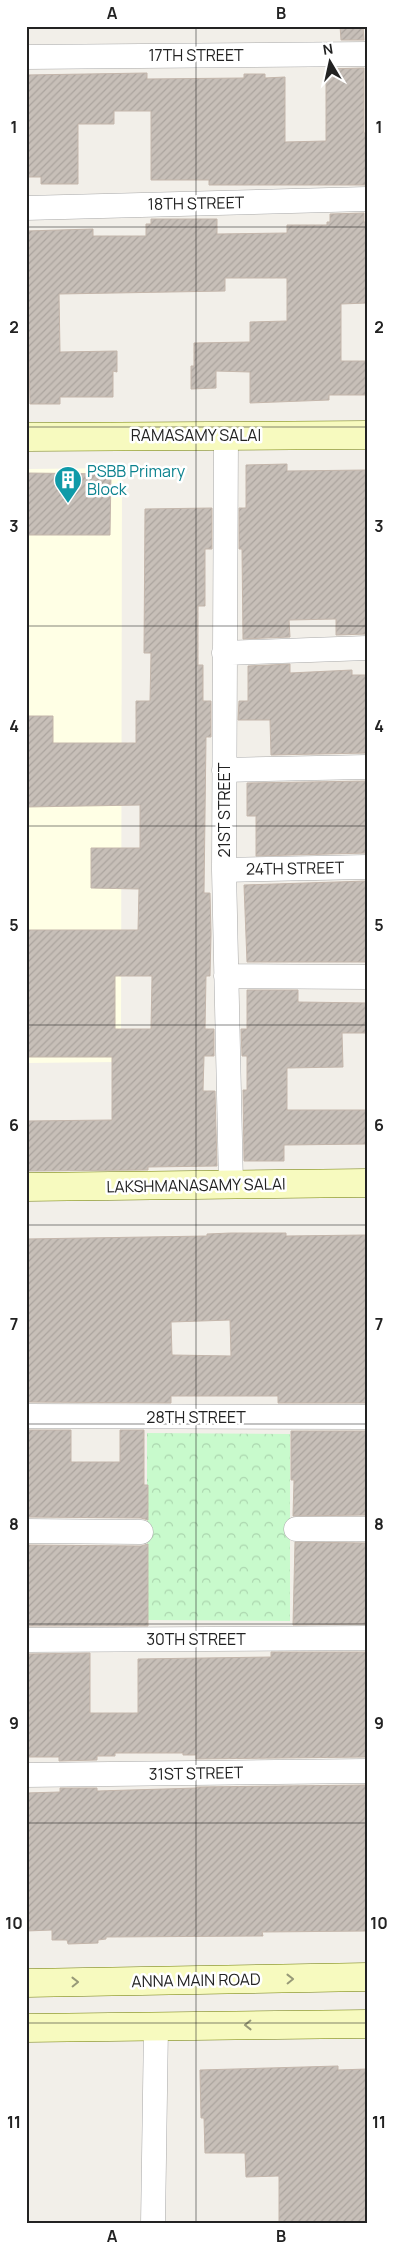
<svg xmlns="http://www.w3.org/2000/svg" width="393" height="2250" viewBox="0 0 393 2250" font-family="Manrope,sans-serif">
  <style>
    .education { fill: #ffffe5 }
    .park { fill: url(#park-crowns) }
    .building { fill: url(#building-hatch); stroke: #c4b6ab; fill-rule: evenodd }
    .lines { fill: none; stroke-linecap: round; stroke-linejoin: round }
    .street-casing { stroke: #a9a9a9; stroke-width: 25 }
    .secondary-casing { stroke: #707d05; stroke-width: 29 }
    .street { stroke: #fff; stroke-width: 24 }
    .secondary { stroke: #f7fabf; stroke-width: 28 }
    .oneway { stroke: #979978 }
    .grid { fill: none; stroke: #222; stroke-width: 1; stroke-opacity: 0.55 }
    .labels { text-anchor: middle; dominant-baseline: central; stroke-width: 5; stroke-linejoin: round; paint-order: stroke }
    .street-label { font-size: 16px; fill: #222; stroke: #fff }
    .culture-label { font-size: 16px; fill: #0d838f; stroke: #fff; text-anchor: start }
    .neatline { fill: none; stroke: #222; stroke-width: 2 }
    .grid-label { font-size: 16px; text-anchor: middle; font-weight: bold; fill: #222 }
  </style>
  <defs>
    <pattern id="park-crowns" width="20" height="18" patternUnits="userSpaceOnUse" patternTransform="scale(1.25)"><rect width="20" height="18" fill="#c8facc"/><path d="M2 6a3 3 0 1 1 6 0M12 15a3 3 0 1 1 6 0" fill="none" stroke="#acd6af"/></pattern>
    <pattern id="building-hatch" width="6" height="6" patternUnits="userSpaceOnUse" patternTransform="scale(1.25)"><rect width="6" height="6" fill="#c7bfb8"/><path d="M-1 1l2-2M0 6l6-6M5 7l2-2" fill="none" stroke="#aba49e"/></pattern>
  </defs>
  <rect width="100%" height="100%" fill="#f2efe9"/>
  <!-- education -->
  <path class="education" d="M122,468L121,1062L26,1063V469Z"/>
  <!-- park -->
  <path class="park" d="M147,1433L290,1434V1621L147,1620Z"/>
  <!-- building -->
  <path class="building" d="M340,26H363L364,40H341Z
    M364,68V133H367V183L365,185H209V180H151V111H114V124H78V184H41V177H26V75L147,73V79L244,78V74H265V78L285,77V142L326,141V69Z
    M364,213V222H367V303L341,304V361H367V395H329V400L250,403V372L216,371V388L191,389V366H194V343L250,342V322L287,321V278H225V291L59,294L60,352L117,351V372L113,371V397H60V404H30L26,231L93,229V236H146V224H151V219H217V234L287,233V225H327V222H330V214Z
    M287,464V471L367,470V634L336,635V619L289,620L290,637L243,639L242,549H239V508H246V465Z
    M26,473L111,474L110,535H26Z
    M212,508V549H205V606H198V665H203V701H211V737H206L204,893H210L211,934L210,976H206L205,1029H214V1056H204L203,1091H215L217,1166L148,1167V1170L26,1171V1121L112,1120V1057H26V930H138L139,889L91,888V848H140V805L26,807V716H53V743H136V701H150L151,653H144L145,509ZM115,976H152L151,1029H115Z
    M290,664V673L352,670V675H367V753L271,755L270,720H238L239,701H248V666Z
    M367,781V853L256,856V816H247V783Z
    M367,881V962H247L244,885Z
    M247,990H298V1002L367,1003V1033H342L343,1067L287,1068V1110H367V1144L284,1145V1161H244L243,1090H247V1056H242L241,1029H247Z
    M231,1233H286V1236L367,1235V1403H278V1396H171V1403L26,1402V1239L207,1236V1234ZM230,1320L231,1356L172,1355L171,1322Z
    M26,1430H71V1462H120V1430H144V1485H148V1520L141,1518L26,1517Z
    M291,1431H367V1515L293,1516L294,1480H291Z
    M295,1542L367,1543V1624L293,1625Z
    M148,1544V1626H27L26,1545L141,1546Z
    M271,1652H367L366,1757L196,1759V1755H183V1753H115V1756H97V1760L59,1761V1757H26L27,1654L90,1653V1713H138V1659L271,1657Z
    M367,1785V1931L262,1932L263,1936L106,1937V1939L98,1940V1943L68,1944L67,1940H52V1930L26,1931V1793L60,1792V1788H97V1791L197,1788V1787Z
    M338,2066V2070L367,2069V2224H279V2176L246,2177L245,2153H205L204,2118H201L200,2070Z"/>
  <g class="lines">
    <defs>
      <path id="street" d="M26,57L367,54
        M26,208L367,199
        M226,435L224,870L231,1185
        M224,653L367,648
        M224,770L367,767
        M224,870L367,867
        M226,976L367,977
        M26,1416L367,1417
        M296,1529H367
        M26,1531L141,1532
        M26,1640L367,1638
        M26,1775L367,1771
        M153,2224L156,2027"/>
      <path id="secondary" d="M26,437L367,435
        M26,1187L367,1183
        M26,1983L367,1977
        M26,2028L367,2024"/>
    </defs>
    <!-- street casing -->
    <use href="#street" class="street-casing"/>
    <!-- secondary casing -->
    <use href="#secondary" class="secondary-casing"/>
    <!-- street -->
    <use href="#street" class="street"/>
    <!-- secondary -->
    <use href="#secondary" class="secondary"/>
  </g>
  <!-- one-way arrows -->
  <defs><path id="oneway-chevron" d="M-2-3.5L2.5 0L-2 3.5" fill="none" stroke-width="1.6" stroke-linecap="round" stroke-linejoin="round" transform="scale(1.25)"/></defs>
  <g class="oneway">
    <use href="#oneway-chevron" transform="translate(290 1979) rotate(-1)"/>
    <use href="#oneway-chevron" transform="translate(75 1982) rotate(-1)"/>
    <use href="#oneway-chevron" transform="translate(248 2025) rotate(179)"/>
  </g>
  <!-- grid -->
  <path class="grid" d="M196,26V2224M26,227H367M26,427H367M26,626H367M26,826H367M26,1025H367M26,1225H367M26,1424H367M26,1624H367M26,1823H367M26,2023H367"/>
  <!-- icons -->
  <defs>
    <symbol id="building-pin" viewBox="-11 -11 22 30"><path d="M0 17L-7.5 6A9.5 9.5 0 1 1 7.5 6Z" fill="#0f9aa8" stroke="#fff"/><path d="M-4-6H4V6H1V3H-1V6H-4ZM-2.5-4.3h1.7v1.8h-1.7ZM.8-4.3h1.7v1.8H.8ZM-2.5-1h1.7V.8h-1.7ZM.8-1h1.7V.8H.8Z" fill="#fff"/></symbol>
  </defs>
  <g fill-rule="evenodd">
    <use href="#building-pin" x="52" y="464" width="32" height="43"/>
  </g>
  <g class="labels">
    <!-- street labels -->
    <g class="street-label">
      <text x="196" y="55">17TH STREET</text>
      <text transform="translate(196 203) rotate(-1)">18TH STREET</text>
      <text x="196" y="435">RAMASAMY SALAI</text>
      <text transform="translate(224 810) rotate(-90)">21ST STREET</text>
      <text transform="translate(295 868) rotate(-1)">24TH STREET</text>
      <text transform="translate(196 1185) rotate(-1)">LAKSHMANASAMY SALAI</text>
      <text x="196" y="1417">28TH STREET</text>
      <text x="196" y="1639">30TH STREET</text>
      <text transform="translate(196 1773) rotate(-1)">31ST STREET</text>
      <text transform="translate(196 1980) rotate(-1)">ANNA MAIN ROAD</text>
    </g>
    <!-- culture labels -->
    <g class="culture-label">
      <text x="87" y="471">PSBB Primary<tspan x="87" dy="18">Block</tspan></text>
    </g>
  </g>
  <!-- border -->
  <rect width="393" height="2250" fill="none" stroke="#ffffff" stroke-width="55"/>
  <!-- north arrow -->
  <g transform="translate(330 62) rotate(351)" stroke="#ffffff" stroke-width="4" paint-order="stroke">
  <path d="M0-4L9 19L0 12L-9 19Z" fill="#222222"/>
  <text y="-8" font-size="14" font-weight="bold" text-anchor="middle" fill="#222222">N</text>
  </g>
  <rect x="28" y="28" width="338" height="2194" class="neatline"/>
  <g class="grid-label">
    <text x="112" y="19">A</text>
    <text x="281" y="19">B</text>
    <text x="14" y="133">1</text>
    <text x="379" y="133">1</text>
    <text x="14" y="333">2</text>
    <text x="379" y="333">2</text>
    <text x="14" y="532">3</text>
    <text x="379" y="532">3</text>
    <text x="14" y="732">4</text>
    <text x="379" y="732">4</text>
    <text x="14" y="931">5</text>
    <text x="379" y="931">5</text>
    <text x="14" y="1131">6</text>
    <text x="379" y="1131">6</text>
    <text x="14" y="1330">7</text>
    <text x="379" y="1330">7</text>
    <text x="14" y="1530">8</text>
    <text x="379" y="1530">8</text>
    <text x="14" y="1729">9</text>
    <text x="379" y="1729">9</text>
    <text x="14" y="1929">10</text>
    <text x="379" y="1929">10</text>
    <text x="14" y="2128">11</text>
    <text x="379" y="2128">11</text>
    <text x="112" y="2242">A</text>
    <text x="281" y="2242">B</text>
  </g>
</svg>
